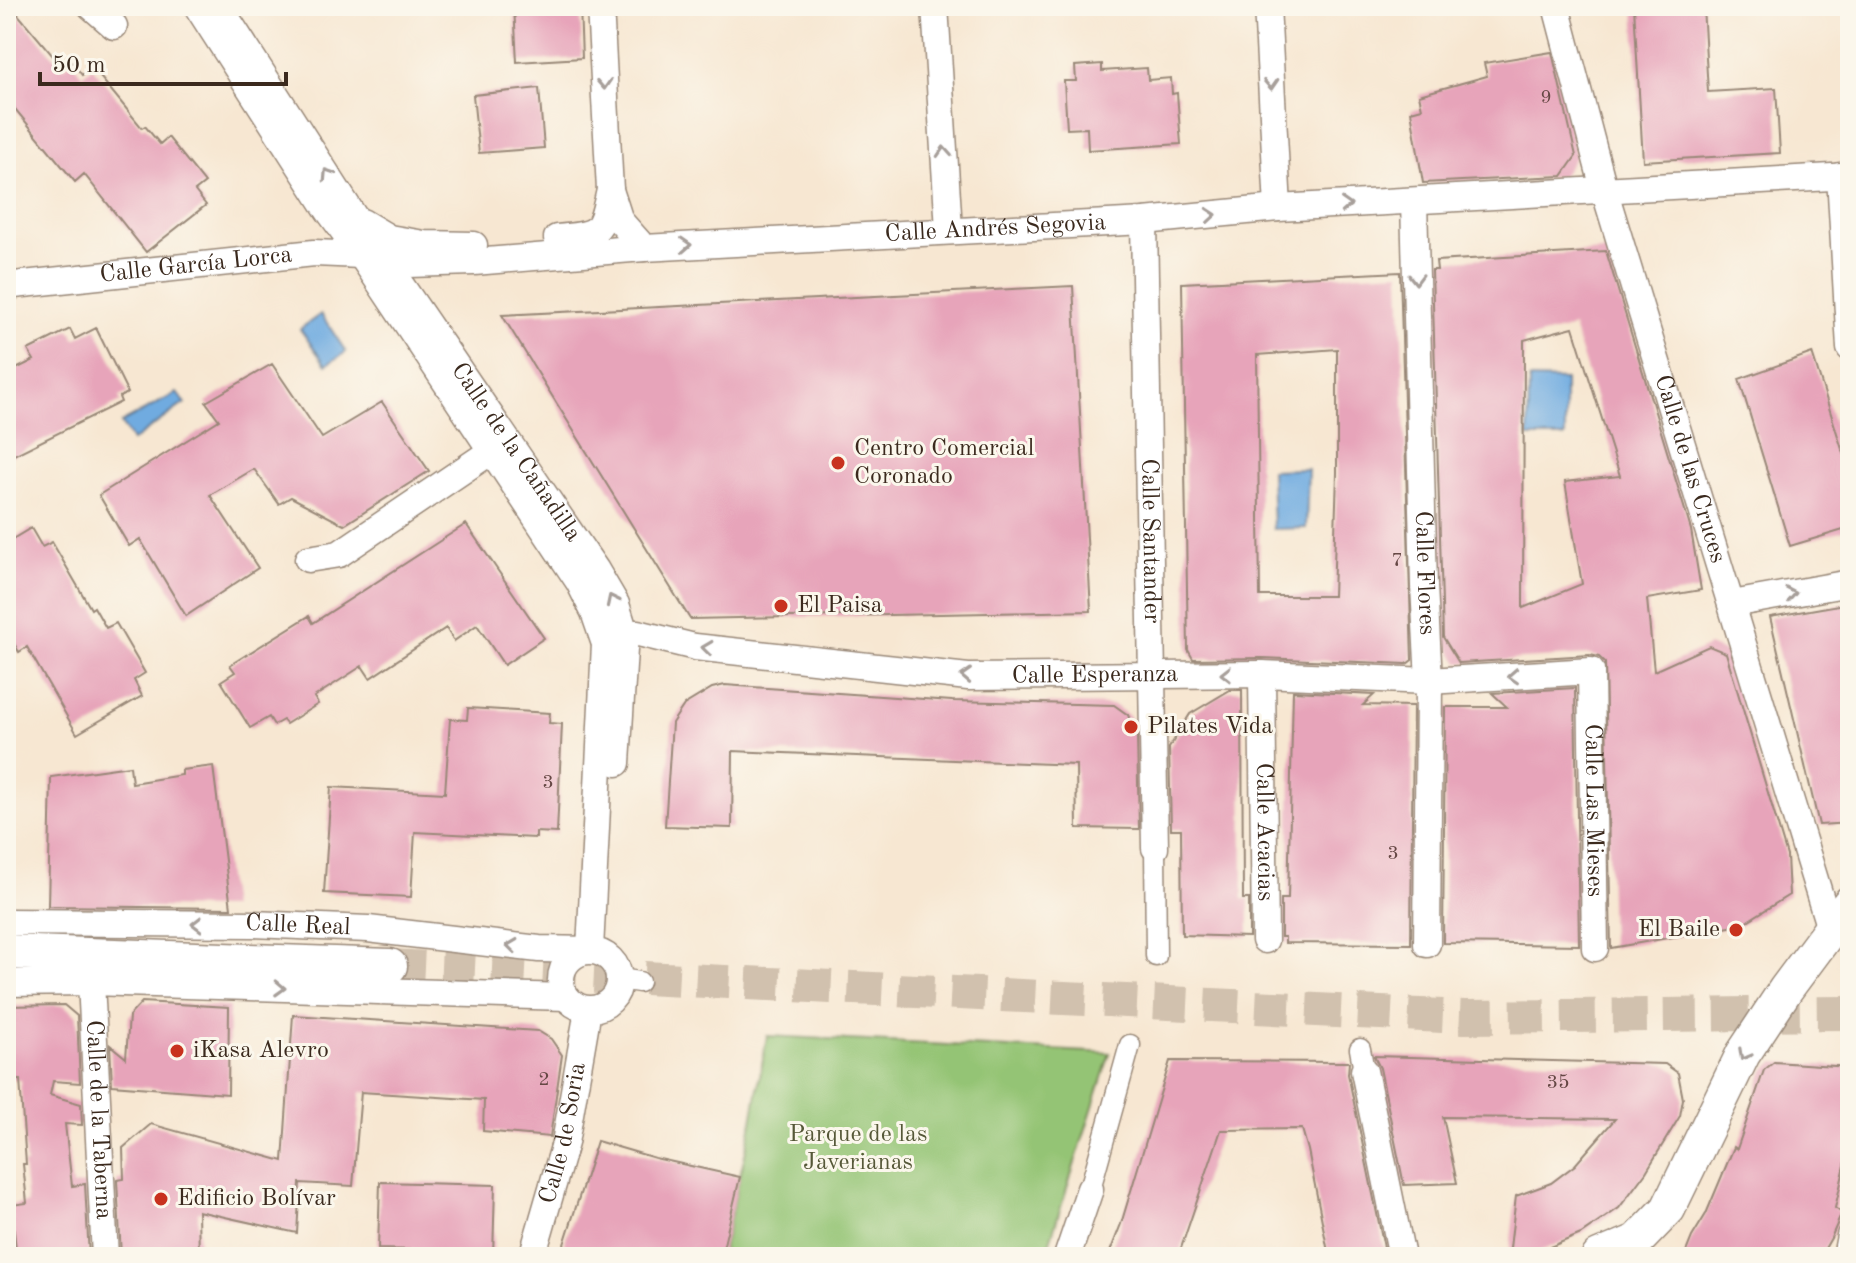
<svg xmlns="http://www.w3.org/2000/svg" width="1856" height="1263" viewBox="0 0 1856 1263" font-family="'Old Standard TT',serif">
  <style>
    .green { fill: #94c474; stroke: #687749; stroke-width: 2 }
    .water { fill: #6fabe0; stroke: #556a7f; stroke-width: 2 }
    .building { fill: #e7a4ba; fill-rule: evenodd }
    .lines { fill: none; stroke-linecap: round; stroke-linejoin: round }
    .tertiary-tunnel { stroke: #d1c1ae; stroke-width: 34; stroke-dasharray: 34 17; stroke-linecap: butt }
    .pedestrian-casing { stroke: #998878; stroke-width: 23 }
    .minor-casing { stroke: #998878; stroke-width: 29 }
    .tertiary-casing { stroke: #998878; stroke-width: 37 }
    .pedestrian { stroke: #fff; stroke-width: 20 }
    .minor { stroke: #fff; stroke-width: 26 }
    .tertiary { stroke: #fff; stroke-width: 34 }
    .oneway { stroke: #a79f9a }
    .poi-dot { fill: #c8321e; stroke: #fbf7ec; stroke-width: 3 }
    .labels { text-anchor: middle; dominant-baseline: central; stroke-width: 6; stroke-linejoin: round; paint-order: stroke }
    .number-label { font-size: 20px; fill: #664845 }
    .street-label { font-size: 24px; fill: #3b2a1e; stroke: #fbf7ec }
    .poi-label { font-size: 24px; fill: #3b2a1e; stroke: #fbf7ec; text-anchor: start }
    .park-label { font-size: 24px; fill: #565838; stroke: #fbf7ec }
  </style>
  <rect width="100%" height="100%" fill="#fbf7ec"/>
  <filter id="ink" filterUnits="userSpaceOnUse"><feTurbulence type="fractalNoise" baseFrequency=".0125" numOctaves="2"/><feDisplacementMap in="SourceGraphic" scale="16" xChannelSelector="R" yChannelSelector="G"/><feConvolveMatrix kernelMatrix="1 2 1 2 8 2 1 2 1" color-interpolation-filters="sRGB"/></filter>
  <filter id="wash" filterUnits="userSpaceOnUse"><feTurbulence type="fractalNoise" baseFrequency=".006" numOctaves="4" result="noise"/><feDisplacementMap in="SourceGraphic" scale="32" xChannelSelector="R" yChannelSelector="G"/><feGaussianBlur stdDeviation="1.8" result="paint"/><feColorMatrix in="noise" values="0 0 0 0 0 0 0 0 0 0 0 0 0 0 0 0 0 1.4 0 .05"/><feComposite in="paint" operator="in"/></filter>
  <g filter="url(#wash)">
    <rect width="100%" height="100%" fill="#f7e7d2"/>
    <!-- green -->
    <path class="green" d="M767,1036L1110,1053L1045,1257H721L750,1133Z"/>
    <!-- water -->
    <path class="water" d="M321,314L346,352L326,365L300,329Z
      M1529,379L1565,380V437H1528Z
      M177,393L185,403L132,441L121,423Z
      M1308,469L1306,528L1273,529L1271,470Z"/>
    <g id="blocks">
      <!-- building -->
      <path class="building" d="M6,6H11L63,68L72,62L82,75L92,67L142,128L145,126L160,144L168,137L205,183L195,191L206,205L146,252L84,174L75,182L6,98Z
        M514,6H580L582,58L517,62Z
        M1634,6H1703L1708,92L1776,88L1780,153L1643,161Z
        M1552,52L1576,156L1562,176L1423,183L1411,111L1422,108L1419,95L1487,76L1484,63Z
        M1102,64V71L1147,68L1148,80L1171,78L1172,94L1177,93L1181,144L1088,150L1087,128L1067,129L1064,81H1076L1075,66Z
        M539,88L544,148L479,153L473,95Z
        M1606,251L1691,530L1701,590L1647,599L1654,671L1709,646L1726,653L1787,856L1789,895L1741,925L1611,948L1605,663L1599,657L1590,655L1459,663L1443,637L1432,270H1437L1436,261ZM1573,327L1620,476L1565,482L1582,584L1523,608L1524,340Z
        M1400,272L1412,660L1407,664L1262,658L1193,659L1188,650L1182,283ZM1337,349V473L1333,596H1260L1257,355Z
        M1073,286L1091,611L690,619L502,315Z
        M96,328L128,393L119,397L121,402L6,459V374L34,360L28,350L70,329L75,339Z
        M1812,353L1850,475V528L1790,546L1739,379Z
        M272,364L322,438L382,402L429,471L344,525L291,497L279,504L254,469L210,495L258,568L186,616L140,539L129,546L99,495L219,420L206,402Z
        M466,524L544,638L504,665L477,625L454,641L446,628L370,678L362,666L314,697L318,704L286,724L283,720L274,725L269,717L250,728L221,681L235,672L230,665L309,616L313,623Z
        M31,528L42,547L52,542L91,609L94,607L106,628L116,623L145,673L134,680L142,696L77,734L27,647L19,652L6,630V543Z
        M1850,603V823L1819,825L1770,617Z
        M725,685L952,701L1114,705L1128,715L1137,736L1139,829L1077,828L1076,765L733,751L732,828L665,826L672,723L684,705L712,688Z
        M1575,688L1579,945L1443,943L1445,707H1507L1492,693Z
        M1230,690H1242L1243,899H1249V937L1182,935L1181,829H1171L1169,748L1190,714Z
        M1293,691L1374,695L1363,705L1413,706L1411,944L1285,943V937H1281V899H1288Z
        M468,708L550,713L549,723L562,724L557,833L536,832V838L415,832L411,897L324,893L331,787L445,793L450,719L467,720Z
        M130,766L132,783L182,775V770L213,766L231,908L48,906L51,777Z
        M142,1002L229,1007L228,1094L112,1085L110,1045L126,1058L129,1016Z
        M64,1005L77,1016L80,1083L53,1081L50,1095L81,1104L82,1125L65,1124L72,1186L85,1184L89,1257H17L11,1205L27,1203L23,1164H26L20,1080H6V1006Z
        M293,1015L538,1031L551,1039L562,1055L550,1137L483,1131L484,1100L361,1092L353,1186L300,1183L297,1233L198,1211L199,1257H121L117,1180L124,1179L123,1148L151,1124L283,1161Z
        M1374,1056L1665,1064L1678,1073L1683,1099L1680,1116L1646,1172L1619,1208L1581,1234L1526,1257H1509L1516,1196L1551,1183L1575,1165L1615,1119L1443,1117L1457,1183L1404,1185L1380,1068Z
        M1170,1061L1349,1062L1348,1074L1386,1257H1329L1308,1150L1302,1129L1221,1130L1178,1257H1108L1121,1224Z
        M1774,1062L1850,1067V1144L1835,1208L1842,1213L1831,1238L1820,1257H1684L1692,1237L1706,1214L1734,1147L1737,1149L1764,1070Z
        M597,1141L655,1158L740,1177L721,1257H560Z
        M380,1182L495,1185L493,1257H417V1250L378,1249Z"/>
    </g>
  </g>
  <g filter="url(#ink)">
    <use href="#blocks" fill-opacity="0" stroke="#998878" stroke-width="2"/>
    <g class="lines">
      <!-- tertiary-tunnel -->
      <path class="tertiary-tunnel" d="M390,966L1464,1017L1850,1013"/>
      <defs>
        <path id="pedestrian" d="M1155,848L1156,956
          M620,979L639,982
          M1360,1049L1364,1071
          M1090,1189L1130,1045"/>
        <g id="minor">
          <path d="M91,6L114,26"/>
          <path id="s1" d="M219,6L355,218L596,570L616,604L625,633L617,763"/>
          <path d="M600,6L610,190L620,221L644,248"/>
          <path d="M935,6L949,230"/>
          <path d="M1267,6L1278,208"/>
          <path id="s2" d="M1556,6L1604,189L1830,929"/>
          <path d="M1840,176L1850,348"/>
          <path id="s3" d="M1414,201L1424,586L1429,681L1427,944"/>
          <path id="s4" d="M1144,221L1155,848"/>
          <path d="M362,222L389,238L424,244L474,245"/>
          <path d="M557,238C602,234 600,233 610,190"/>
          <path id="s5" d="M6,289L14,285L314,253L361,255L409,264L474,262L644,248L1144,221L1278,208L1850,176"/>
          <path d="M308,559L339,554L490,452"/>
          <path d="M1732,604L1850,583"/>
          <path id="s6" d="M605,644L625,633H638L695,647L968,677L1262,674L1429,681L1591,671L1595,948"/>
          <path id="s7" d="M1262,674L1265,940"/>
          <path id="s8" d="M6,922L253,924L368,929L539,949L590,950L605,644L594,612L579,582L361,255L328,210L197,6"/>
          <circle cx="590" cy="980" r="29"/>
          <path id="s9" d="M91,982L105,1257"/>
          <path d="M6,983L91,982L566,997"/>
          <path d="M1364,1071L1402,1257"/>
          <path id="s10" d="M532,1257L565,1143L588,1010"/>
          <path d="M1067,1257L1090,1189"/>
          <path d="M1846,1257L1850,1236"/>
        </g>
        <path id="tertiary" d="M6,952L390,966
          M1599,1257L1637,1241L1668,1209L1743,1054L1786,989L1850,903"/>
      </defs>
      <!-- pedestrian casing -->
      <use href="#pedestrian" class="pedestrian-casing"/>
      <!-- minor casing -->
      <use href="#minor" class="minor-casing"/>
      <!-- tertiary casing -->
      <use href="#tertiary" class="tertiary-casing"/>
      <!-- pedestrian -->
      <use href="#pedestrian" class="pedestrian"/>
      <!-- minor -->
      <use href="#minor" class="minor"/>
      <!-- tertiary -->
      <use href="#tertiary" class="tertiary"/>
    </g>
    <!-- one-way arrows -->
    <defs><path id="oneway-chevron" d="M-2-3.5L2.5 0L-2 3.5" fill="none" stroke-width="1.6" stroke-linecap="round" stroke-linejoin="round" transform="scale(2)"/></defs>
    <g class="oneway">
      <use href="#oneway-chevron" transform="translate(604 84) rotate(87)"/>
      <use href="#oneway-chevron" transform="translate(1271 84) rotate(87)"/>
      <use href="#oneway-chevron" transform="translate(944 152) rotate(-94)"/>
      <use href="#oneway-chevron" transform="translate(328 174) rotate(-123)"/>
      <use href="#oneway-chevron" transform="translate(1346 205) rotate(-3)"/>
      <use href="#oneway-chevron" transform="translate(1211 215) rotate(-5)"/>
      <use href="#oneway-chevron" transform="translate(686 245) rotate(-3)"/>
      <use href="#oneway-chevron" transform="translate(1416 279) rotate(89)"/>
      <use href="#oneway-chevron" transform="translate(1791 594) rotate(-10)"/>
      <use href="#oneway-chevron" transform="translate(612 600) rotate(-116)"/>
      <use href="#oneway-chevron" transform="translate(707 648) rotate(-173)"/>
      <use href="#oneway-chevron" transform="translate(1226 674) rotate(-180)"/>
      <use href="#oneway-chevron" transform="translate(966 676) rotate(-177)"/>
      <use href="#oneway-chevron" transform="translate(1513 676) rotate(177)"/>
      <use href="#oneway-chevron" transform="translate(197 924) rotate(180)"/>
      <use href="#oneway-chevron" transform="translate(512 946) rotate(-173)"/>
      <use href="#oneway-chevron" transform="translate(280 988) rotate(2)"/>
      <use href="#oneway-chevron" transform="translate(1744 1055) rotate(119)"/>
    </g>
  </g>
  <!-- markers -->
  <g class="poi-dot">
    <circle cx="838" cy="463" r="8"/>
    <circle cx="781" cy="606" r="8"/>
    <circle cx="1131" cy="727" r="8"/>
    <circle cx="1736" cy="930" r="8"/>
    <circle cx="177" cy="1051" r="8"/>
    <circle cx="161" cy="1199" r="8"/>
  </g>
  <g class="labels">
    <!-- number labels -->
    <g class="number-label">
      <text x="1546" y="98">9</text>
      <text x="1397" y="561">7</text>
      <text x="548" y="783">3</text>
      <text x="1393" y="854">3</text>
      <text x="544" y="1080">2</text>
      <text x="1558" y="1083">35</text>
    </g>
    <!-- street labels -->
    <g class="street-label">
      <text stroke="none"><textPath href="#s5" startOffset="994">Calle Andrés Segovia</textPath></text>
      <text stroke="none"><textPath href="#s5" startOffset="192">Calle García Lorca</textPath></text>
      <text stroke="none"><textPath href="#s1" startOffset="536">Calle de la Cañadilla</textPath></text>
      <text stroke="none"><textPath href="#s2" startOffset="482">Calle de las Cruces</textPath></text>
      <text stroke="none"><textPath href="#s4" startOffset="320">Calle Santander</textPath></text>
      <text stroke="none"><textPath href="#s3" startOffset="372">Calle Flores</textPath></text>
      <text stroke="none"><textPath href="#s6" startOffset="496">Calle Esperanza</textPath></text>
      <text stroke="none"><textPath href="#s6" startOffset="1132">Calle Las Mieses</textPath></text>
      <text stroke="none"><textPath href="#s7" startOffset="158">Calle Acacias</textPath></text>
      <text stroke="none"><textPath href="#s8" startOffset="292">Calle Real</textPath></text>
      <text stroke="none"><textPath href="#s9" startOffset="138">Calle de la Taberna</textPath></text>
      <text stroke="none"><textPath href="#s10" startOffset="128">Calle de Soria</textPath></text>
    </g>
    <!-- poi labels -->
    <g class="poi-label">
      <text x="854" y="449">Centro Comercial<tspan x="854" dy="28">Coronado</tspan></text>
      <text x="797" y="606">El Paisa</text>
      <text x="1147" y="727">Pilates Vida</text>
      <text x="1720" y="930" text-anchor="end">El Baile</text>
      <text x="193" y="1051">iKasa Alevro</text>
      <text x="177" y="1199">Edificio Bolívar</text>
    </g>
    <!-- park labels -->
    <g class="park-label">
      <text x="858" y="1135">Parque de las<tspan x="858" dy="28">Javerianas</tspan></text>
    </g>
  </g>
  <!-- margin -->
  <rect width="1856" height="1263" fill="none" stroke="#fbf7ec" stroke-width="32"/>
  <!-- scale -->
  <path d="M40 72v12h246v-12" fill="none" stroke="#3b2a1e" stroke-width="4"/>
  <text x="52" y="72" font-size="24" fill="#3b2a1e" stroke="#fbf7ec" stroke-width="6" paint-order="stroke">50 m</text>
</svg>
